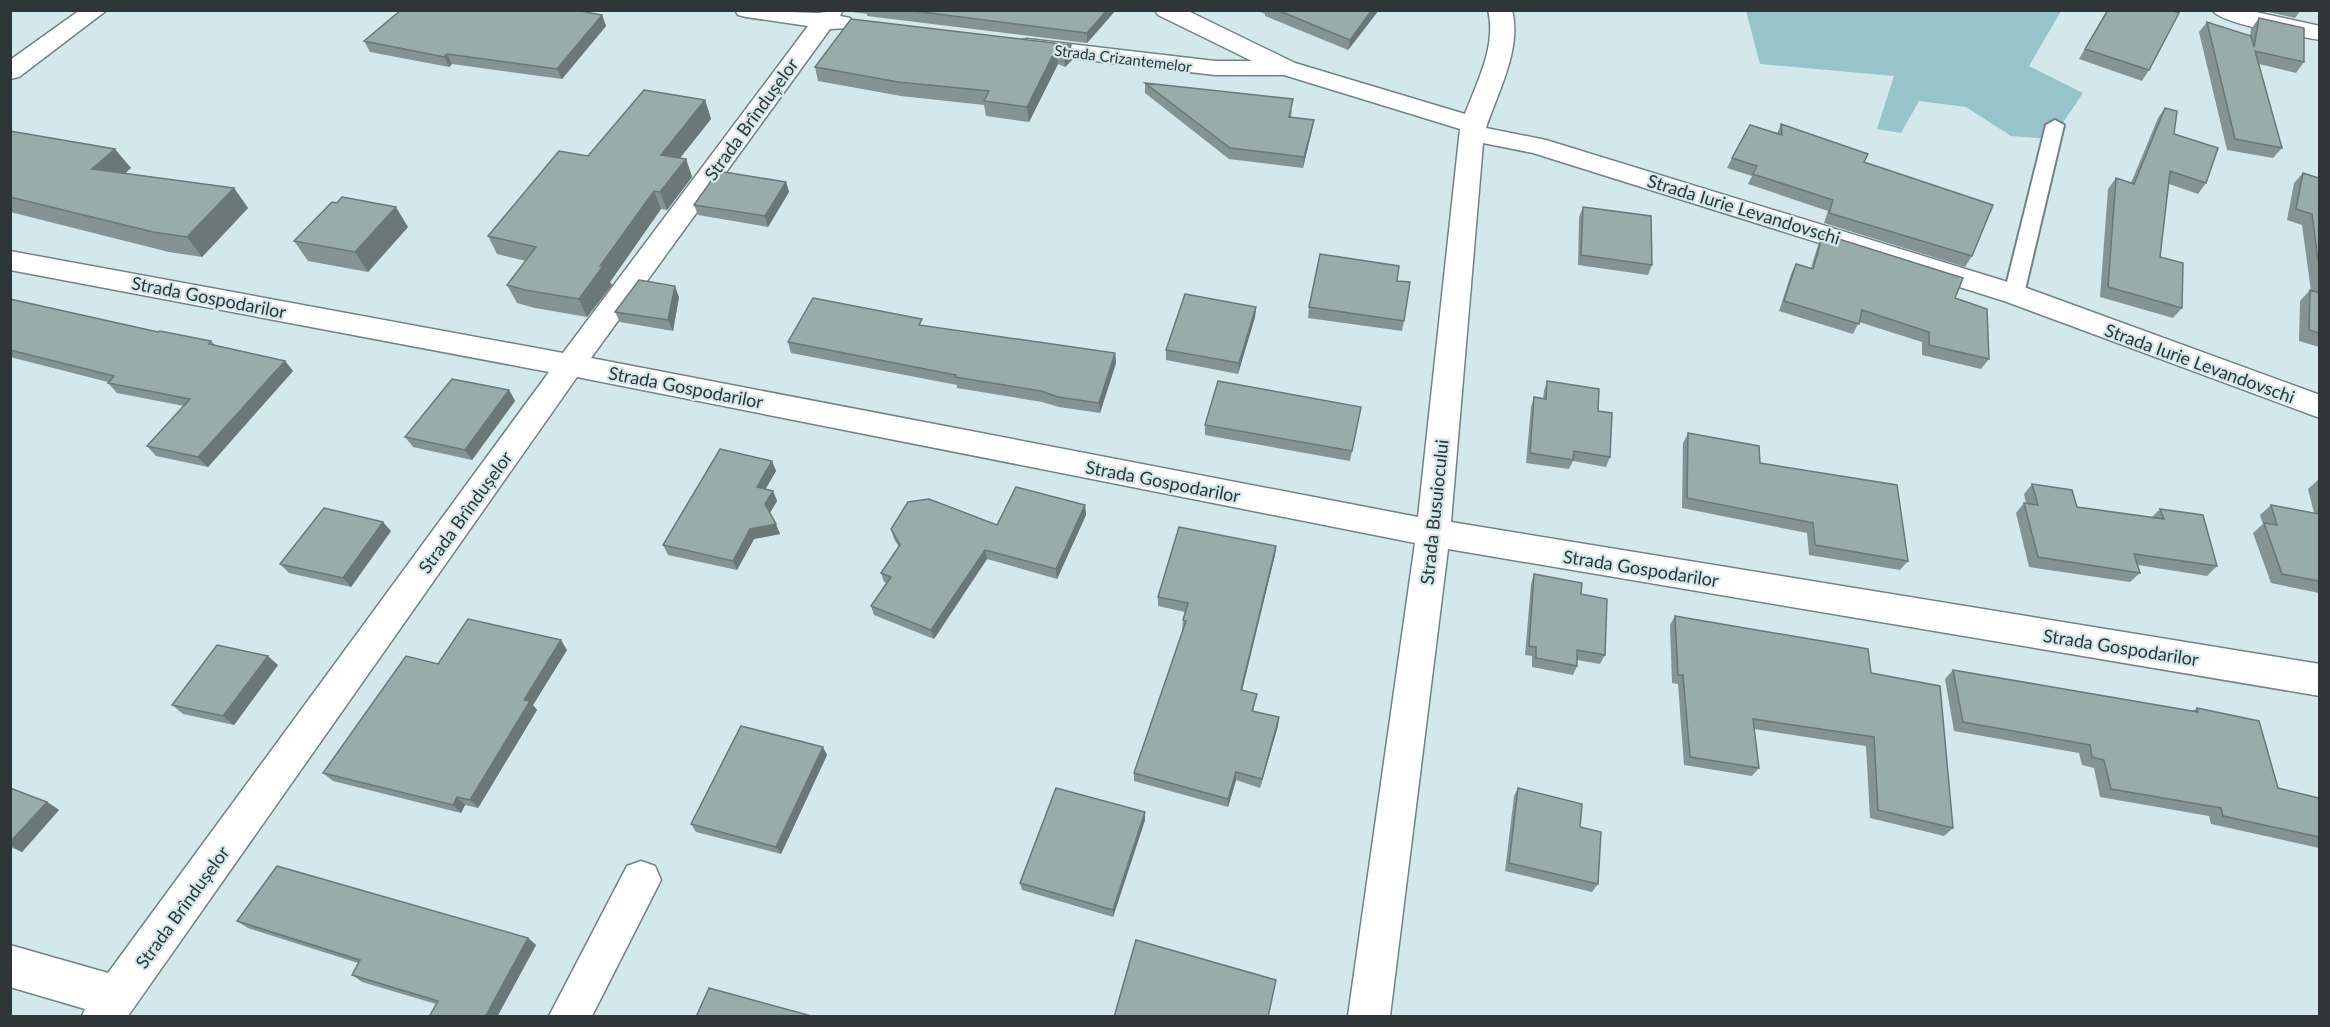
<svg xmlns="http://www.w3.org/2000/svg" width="2330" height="1027" viewBox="0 0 2330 1027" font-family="Lato,sans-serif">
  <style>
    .green { fill: #97c3ca }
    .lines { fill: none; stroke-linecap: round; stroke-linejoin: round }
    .service-casing { stroke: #708386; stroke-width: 4 }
    .minor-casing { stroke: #708386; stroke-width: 3 }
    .service { fill: #fff; fill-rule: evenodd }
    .minor { fill: #fff; fill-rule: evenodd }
    .wall { fill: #839492 }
    .shaded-wall { fill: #6a7877 }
    .building { fill: #98acaa; stroke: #6a7877; stroke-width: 1.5 }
    .labels { text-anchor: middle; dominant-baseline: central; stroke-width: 4.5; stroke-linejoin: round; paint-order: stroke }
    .far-street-label { font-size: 15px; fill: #2e3638; stroke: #d3e8eb }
    .street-label { font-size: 18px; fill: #2e3638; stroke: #d3e8eb }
  </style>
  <rect width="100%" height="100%" fill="#d3e8eb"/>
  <!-- green -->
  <path class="green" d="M1746,11H2061L2029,66L2083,93L2052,139L2011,136L1966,107L1919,101L1901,133L1877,129L1894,76L1760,64Z"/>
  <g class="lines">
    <defs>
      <path id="service" d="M2055,120L2064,125L2024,294L2021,299H2007L2004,294L2046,125Z"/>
      <path id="minor" d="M80,10H107L19,77L10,79V60Z
        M735,10L818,13L843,10L840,16L850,18L854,23L850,28L830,29L591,358L1418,517L1460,129L1284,75H1215L1027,53L1018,51L1015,46L1018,41L1027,39L1215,61H1252L1158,15L1155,10H1186L1295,63L1465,114C1477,82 1497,45 1488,10H1512C1522,48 1498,92 1486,128L1546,140L2024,287L2320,395V418L2004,301L1533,153L1483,143L1451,522L2320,664V696L1448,549L1390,1016H1348L1415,543L577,377L128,1016H82L85,1009L10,987V945L108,973L549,372L10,270V251L563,353L808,26L746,17L738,15Z
        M2212,10H2247L2320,26V40C2299,36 2222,25 2212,10Z
        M641,861L655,866L661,880L592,1016H549L627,866Z"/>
    </defs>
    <!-- service casing -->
    <use href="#service" class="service-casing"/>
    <!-- minor casing -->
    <use href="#minor" class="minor-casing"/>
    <!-- service -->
    <use href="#service" class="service"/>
    <!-- minor -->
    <use href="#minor" class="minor"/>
  </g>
  <!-- wall -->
  <path class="wall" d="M1116,10L1087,43L867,16V14L845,11Z
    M1256,10H1379L1348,50L1265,16V14Z
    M2107,10L2149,70L2142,81L2079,59Z
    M2260,10H2301L2295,18Z
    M602,15L606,26L562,79L452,64L449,67L370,52L364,41Z
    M2259,18L2304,62L2296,73L2259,64L2282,148L2273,158L2227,150L2199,32L2207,22L2250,36L2251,29Z
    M1071,45L1072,60L1065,67L1058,64L1029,122L986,116L984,105L901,96L818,81L815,67Z
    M1145,83L1292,110L1291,117L1312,130L1303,168L1229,159L1145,93Z
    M705,100L711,119L680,158L686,159L692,177L667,210L661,209L610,282L612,285L587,317L535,308L517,303L507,285L526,261L497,254L488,236L588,156Z
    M2165,108L2174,134L2206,183L2198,194L2169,184L2160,257L2182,308L2173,318L2100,297L2108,189L2116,178L2131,183L2158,118Z
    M1781,124L1864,162L1972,256L1965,267L1824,223L1828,211L1748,184L1752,176L1727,168L1732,158L1777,134Z
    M10,131L131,168L125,173L234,188L248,208L202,257L169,252L10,212Z
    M2303,173L2319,178V347L2299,341L2300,301L2310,290L2311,291L2302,225L2287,220L2294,183Z
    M786,182L789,192L768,227L698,215L694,205Z
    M1583,207L1652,265L1648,275L1578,265L1579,217Z
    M408,227L368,272L308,261L294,241Z
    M1823,234L1955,298L1989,359L1981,369L1922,355V342L1859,322L1853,334L1779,311L1791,274L1796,264L1811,268L1818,245Z
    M1397,281L1404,321L1402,331L1308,318L1309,307Z
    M679,297L673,331L620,322L615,312Z
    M10,299L158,332L211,341L215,345L285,361L293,371L208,467L156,456L147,446L184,406L117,393L108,383V382L10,357Z
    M1256,307L1255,317L1238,374L1166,360V350Z
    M923,326L1115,353L1116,363L1100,413L1059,407L1042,402L957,388V385L791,353L788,342Z
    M1547,381L1598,411L1610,457L1606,467L1573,461L1569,469L1526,463L1531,407L1534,397L1543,399L1544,391Z
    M509,390L515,401L472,460L413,447L405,437Z
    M1361,407L1350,461L1205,435V425Z
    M1688,433L1760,463L1908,561L1900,570L1809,555L1807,533L1682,508L1683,443Z
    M772,461L776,471L765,489L773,491L777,501L770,513L780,534L754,539L737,570L668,555L663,545Z
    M2319,479V593L2271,583L2253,533L2263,524L2260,515L2271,505L2314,513L2308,489Z
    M2032,484L2077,507L2151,518L2160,509L2217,566L2207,576L2138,565L2140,573L2130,582L2029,567L2016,513L2024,503H2026L2024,494Z
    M1085,505L1086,515L1057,579L987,559L934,639L874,615L871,606L887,583L884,582L881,573L899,547L894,539L891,529L997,525Z
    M391,531L351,587L289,573L280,564Z
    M1276,546L1275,555L1242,690L1257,694L1253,711L1278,726L1260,788L1236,780L1228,807L1134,781V773L1183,630H1182L1183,620L1185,612L1158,606V597Z
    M1534,574L1581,594L1605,655L1600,664L1577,660V666L1573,675L1532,667V656L1525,655L1531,584Z
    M1675,616L1871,673L1953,828L1944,836L1870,818L1866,746L1754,729L1759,768L1752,776L1684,765L1678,684L1672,683L1670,625Z
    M567,650L533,705L537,710L478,808L465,805L461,813L333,781L323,773L438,664Z
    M278,665L234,725L183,714L172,705Z
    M1953,670L2193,711L2197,708L2278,788L2319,798V848L2211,824L2209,816L2100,797L2094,768L2082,765L2079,753L1954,731L1945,679Z
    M827,755L781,854L696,832L691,824Z
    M10,788L47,802L59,810L22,852L10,847Z
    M1518,788L1598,884L1592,892L1505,871L1514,796Z
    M1145,812V820L1113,917L1022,890L1020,883Z
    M237,921L528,938L536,945L497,1017H429L436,1004L362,982L352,975L358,963L248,928Z"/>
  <!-- shaded-wall -->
  <path class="shaded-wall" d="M1107,10H1116L1087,43V33Z
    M1372,10H1379L1348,50L1350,40Z
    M602,15L606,26L562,79L557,69Z
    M1071,45L1072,60L1065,67L1064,53Z
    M1056,49L1058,64L1029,122L1027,107Z
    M447,54L452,64L449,67L444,57Z
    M705,100L711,119L668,173L661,155Z
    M1314,120L1312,130L1303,168L1304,157Z
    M115,149L131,168L108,189L92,169Z
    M686,159L692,177L667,210L660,192Z
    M786,182L789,192L768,227L765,216Z
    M234,188L248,208L202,257L187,237Z
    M654,191L661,209L610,282L612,285L587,317L579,299L600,266Z
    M396,207L408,227L368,272L355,252Z
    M675,286L679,297L673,331L668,320Z
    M1256,307L1255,317L1238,374L1239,363Z
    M1115,353L1116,363L1100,413L1099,403Z
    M285,361L293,371L208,467L198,457Z
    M509,390L515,401L472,460L465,450Z
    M772,461L776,471L761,497L757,487Z
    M773,491L777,501L769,514L765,504Z
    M1085,505L1086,515L1057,579L1056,569Z
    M383,522L391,531L351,587L343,578Z
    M776,524L780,534L754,539L737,570L733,561L750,529Z
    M1276,546L1275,555L1240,699L1241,690Z
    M985,550L987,559L934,639L931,630Z
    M561,640L567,650L533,705L537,710L478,808L470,800L524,700Z
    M268,656L278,665L234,725L223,716Z
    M1279,717L1278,726L1260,788L1262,779Z
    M823,747L827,755L781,854L776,847Z
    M1236,772V780L1228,807V799Z
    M457,797L465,805L461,813L453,805Z
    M47,802L59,810L22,852L10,845V842Z
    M1145,812V820L1113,917V910Z
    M528,938L536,945L497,1017H485Z"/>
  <!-- building -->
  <path class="building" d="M401,10H575L602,15L557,69L447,54L444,57L364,41Z
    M906,10H1107L1087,33Z
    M1277,10H1372L1350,40Z
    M2108,10H2171L2179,13L2149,70L2085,49Z
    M2259,18L2304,28V62L2255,51L2282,148L2235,139L2207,22L2251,36L2254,47Z
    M851,19L1071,45L1064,53L1056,49L1027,107L984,101L989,91L898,82L815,67Z
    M1145,83L1293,99L1289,117L1314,120L1304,157L1230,148Z
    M644,90L705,100L661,155L686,159L660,192L654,191L600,266H603L579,299L525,290L507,285L536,247L488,236L559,151L588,156Z
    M2165,108L2177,111L2174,134L2218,148L2206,183L2170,171L2160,257L2183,263L2182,308L2108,287L2116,178L2134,184Z
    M1781,124L1868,154L1864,162L1993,205L1972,256L1829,213L1833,200L1753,174L1757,166L1732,158L1750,125L1782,135Z
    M10,131L115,149L92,169L234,188L187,237L153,232L10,197Z
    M718,171L786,182L765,216L694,205Z
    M2303,173L2319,178V268L2312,214L2296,209Z
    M342,197L396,207L355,252L294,241L332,202L337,203Z
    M1583,207L1651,216L1652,265L1581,255Z
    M1823,234L1963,278L1955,298L1987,309L1989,359L1929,345V332L1862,310L1859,324L1784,301L1796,264L1813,269Z
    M1320,254L1399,266L1397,281L1410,282L1404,321L1309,307Z
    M639,280L675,286L668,320L615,312Z
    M2310,290L2319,293V333L2309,330Z
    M1185,294L1256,307L1239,363L1166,350Z
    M813,298L922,319L919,325L1115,353L1099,403L1058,397L1041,391L955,377L956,375L788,342Z
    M10,299L158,332L160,331L211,341L209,344L285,361L198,457L147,446L190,399L108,383L114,376L10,350Z
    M452,379L509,390L465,450L405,437Z
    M1218,381L1361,407L1352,451L1205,425Z
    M1547,381L1599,389L1598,411L1612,413L1610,457L1574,451L1573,460L1530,453L1534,397L1546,399Z
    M1688,433L1759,446L1760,463L1897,485L1908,561L1815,545L1813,523L1687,498Z
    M720,449L772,461L757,487L773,491L765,504L776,524L750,529L733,561L663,545Z
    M2032,484L2072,490L2077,507L2164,519L2160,509L2203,515L2217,566L2134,554L2140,573L2038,557L2024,503L2038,505Z
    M1016,487L1085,505L1056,569L985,550L931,630L871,606L891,577L881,573L900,545L891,529L908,502L929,499L997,525Z
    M2271,505L2319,514V581L2282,574L2264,523L2277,525Z
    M324,508L383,522L343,578L280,564Z
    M1179,527L1276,546L1241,690L1257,694L1252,711L1279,717L1262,779L1236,772L1228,799L1134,773L1186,621L1183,620L1188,603L1158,597Z
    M1534,574L1582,583L1581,594L1607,599L1605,655L1577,650V666L1536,658V647L1529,646Z
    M1675,616L1868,649L1871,673L1940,686L1953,828L1878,810L1874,737L1753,719L1759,768L1690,757L1683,675H1678Z
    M468,619L561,640L524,700L530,701L470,800L457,797L453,805L323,773L406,656L438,664Z
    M217,645L268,656L223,716L172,705Z
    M1953,670L2198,712L2197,708L2259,721L2278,788L2319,798V837L2223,816L2221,808L2111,789L2104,760L2092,757L2090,745L1963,722Z
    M741,726L823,747L776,847L691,824Z
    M10,788L47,802L10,842Z
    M1056,788L1145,812L1113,910L1020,883Z
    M1518,788L1582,804L1580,827L1601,832L1598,884L1509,863Z
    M277,866L528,938L485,1017H429L438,1001L352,975L360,960L237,921Z
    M1136,940L1276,980L1268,1017H1114Z
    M709,988L815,1017H696Z"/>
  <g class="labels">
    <!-- far-street labels -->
    <g class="far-street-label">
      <text transform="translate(1123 58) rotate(7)">Strada Crizantemelor</text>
    </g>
    <!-- street labels -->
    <g class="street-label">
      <text transform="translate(751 119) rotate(-54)">Strada Brîndușelor</text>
      <text transform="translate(1744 209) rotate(17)">Strada Iurie Levandovschi</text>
      <text transform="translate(209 297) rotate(11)">Strada Gospodarilor</text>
      <text transform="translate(2200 363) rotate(20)">Strada Iurie Levandovschi</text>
      <text transform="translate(686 387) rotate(11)">Strada Gospodarilor</text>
      <text transform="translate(1163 481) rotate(11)">Strada Gospodarilor</text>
      <text transform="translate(465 512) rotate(-54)">Strada Brîndușelor</text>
      <text transform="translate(1434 512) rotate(-84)">Strada Busuiocului</text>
      <text transform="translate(1641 568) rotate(9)">Strada Gospodarilor</text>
      <text transform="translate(2121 647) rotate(9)">Strada Gospodarilor</text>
      <text transform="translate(182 907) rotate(-54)">Strada Brîndușelor</text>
    </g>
  </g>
  <!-- border -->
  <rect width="2330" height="1027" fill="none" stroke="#2e3638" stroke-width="24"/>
</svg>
